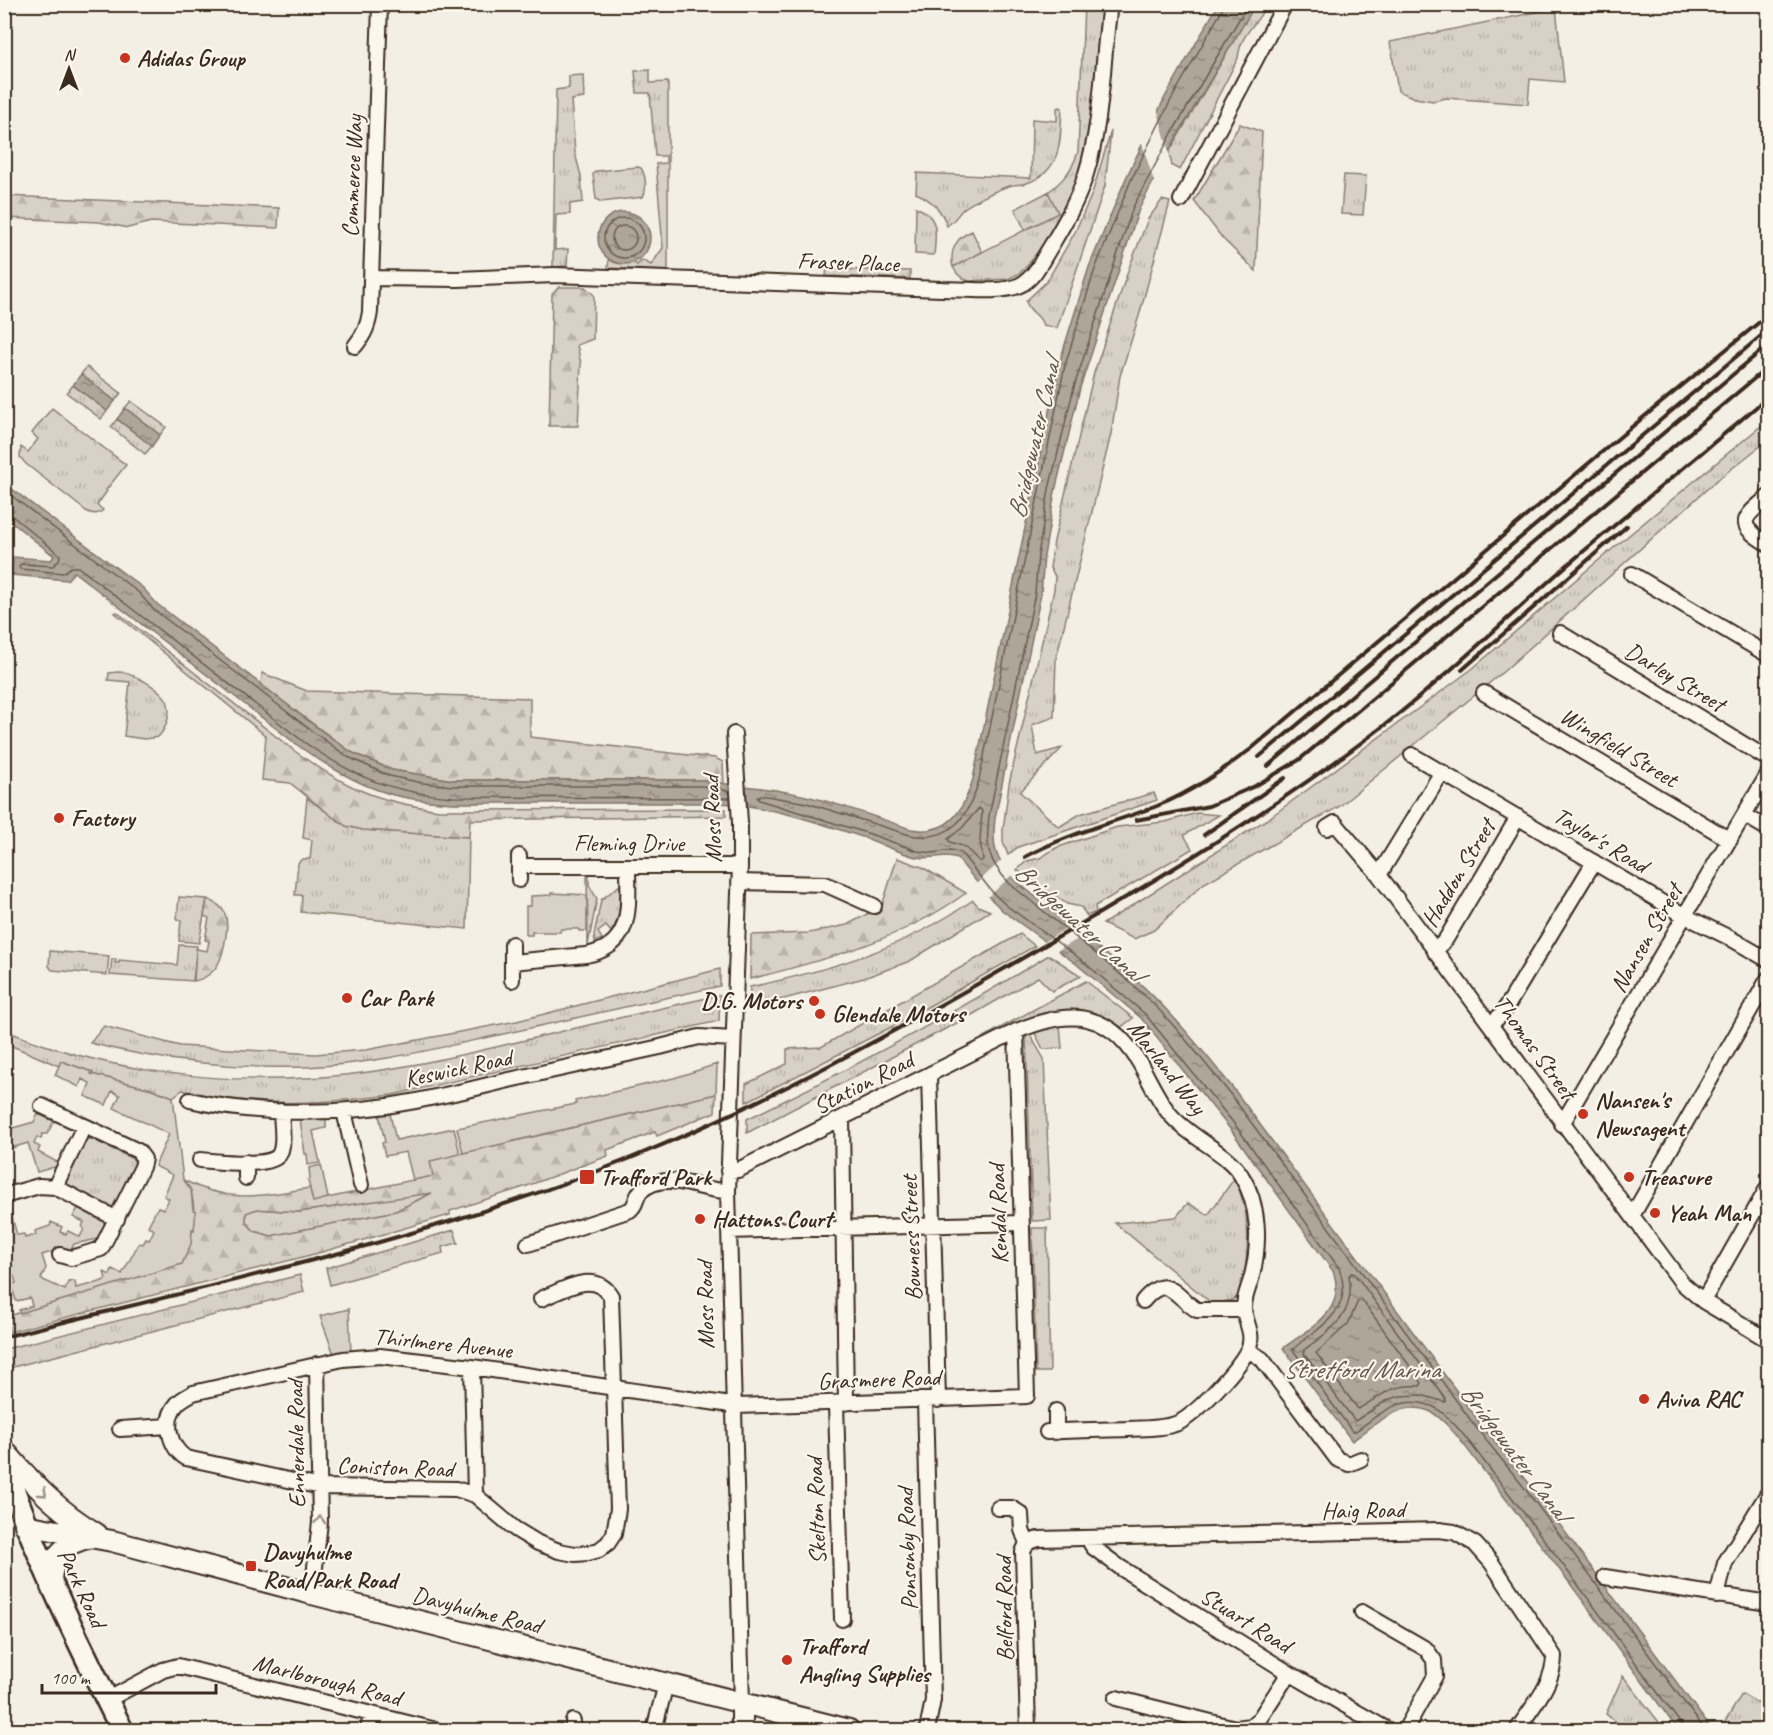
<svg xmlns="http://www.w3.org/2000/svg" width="1773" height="1735" viewBox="0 0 1773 1735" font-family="Caveat,sans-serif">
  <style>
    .grass { fill: url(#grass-tufts); stroke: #8a7e72; stroke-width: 1.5 }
    .forest { fill: url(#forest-firs); stroke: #8a7e72; stroke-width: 1.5; fill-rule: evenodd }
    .garden { fill: #d8d1c6; stroke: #8a7e72; stroke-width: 1.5 }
    .water { fill: url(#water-ripples); stroke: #817468; stroke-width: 1.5 }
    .pier { fill: #f3efe4 }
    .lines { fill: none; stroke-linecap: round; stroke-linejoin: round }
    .shore { stroke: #695c50; stroke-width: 1.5 }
    .street-casing { stroke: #3b2a1e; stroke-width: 18 }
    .secondary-casing { stroke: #3b2a1e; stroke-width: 24 }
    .primary-casing { stroke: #3b2a1e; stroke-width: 26 }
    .street { stroke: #fbf7ec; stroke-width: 14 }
    .secondary { stroke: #fbf7ec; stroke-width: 20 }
    .primary { stroke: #fbf7ec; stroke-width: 21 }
    .rail { stroke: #3b2a1e; stroke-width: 4 }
    .oneway { stroke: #9b9085 }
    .poi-dot { fill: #c8321e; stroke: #fbf7ec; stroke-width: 2 }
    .labels { text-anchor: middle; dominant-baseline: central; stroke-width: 4.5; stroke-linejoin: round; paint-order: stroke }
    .poi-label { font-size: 24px; font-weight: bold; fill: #3b2a1e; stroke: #fbf7ec; text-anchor: start }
    .street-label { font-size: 24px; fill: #3b2a1e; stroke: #fbf7ec }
    .water-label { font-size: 26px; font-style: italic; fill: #645549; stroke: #fbf7ec }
  </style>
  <defs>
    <pattern id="grass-tufts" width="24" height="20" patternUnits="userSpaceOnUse" patternTransform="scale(1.5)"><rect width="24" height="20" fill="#d8d1c6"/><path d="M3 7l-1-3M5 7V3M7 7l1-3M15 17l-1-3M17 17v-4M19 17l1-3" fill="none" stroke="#bab4aa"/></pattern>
    <pattern id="forest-firs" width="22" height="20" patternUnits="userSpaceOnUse" patternTransform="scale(1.5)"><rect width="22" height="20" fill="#d8d1c6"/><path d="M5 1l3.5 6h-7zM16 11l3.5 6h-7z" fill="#bab4aa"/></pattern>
    <pattern id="water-ripples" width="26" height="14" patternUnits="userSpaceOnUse" patternTransform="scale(1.5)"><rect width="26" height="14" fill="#afa69a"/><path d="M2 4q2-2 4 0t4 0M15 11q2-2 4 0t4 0" fill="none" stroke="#90877d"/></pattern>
  </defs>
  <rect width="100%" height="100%" fill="#f3efe4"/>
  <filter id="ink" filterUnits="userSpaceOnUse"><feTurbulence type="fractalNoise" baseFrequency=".0167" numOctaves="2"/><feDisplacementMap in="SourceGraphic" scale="12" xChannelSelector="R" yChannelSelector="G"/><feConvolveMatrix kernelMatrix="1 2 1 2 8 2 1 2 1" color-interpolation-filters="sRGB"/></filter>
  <g filter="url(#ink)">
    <!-- grass -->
    <path class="grass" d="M1084,5H1105L1090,132L1079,176L1063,215L1029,264L1020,273L1008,279L969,281C961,278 957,275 953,267L1058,213L1048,192C1063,181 1072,170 1078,152Z
      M1253,8L1264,9C1254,28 1241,33 1238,58L1180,170L1172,166L1169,152Z
      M1556,8L1564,82L1530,79L1528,104L1446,98L1433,101L1415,98L1398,91L1390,42Z
      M650,70V83L668,82V271L608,268L609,259L614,262H634L637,265L642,260L651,265L663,248L656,164L666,163V156H655L650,93H637L635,71Z
      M583,75L584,98L571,100L575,153L581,176L583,202L570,204V214L556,215L555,250L568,249L567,266L553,267L556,90L569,88V76Z
      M1060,107L1062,108C1060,139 1063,171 1027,183C1022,185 1015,184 1009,186C1000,188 969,204 963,209C957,215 956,220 947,226C942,210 932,200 916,193L917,173L1031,178L1032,119L1057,121V108Z
      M1111,131L1105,186L1057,328L1043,325C1040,314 1028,312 1026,301L1047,281L1075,232L1092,194Z
      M638,167L641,168C646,175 647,190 643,197L601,202L596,199L593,174L596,171Z
      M1344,175L1366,176L1363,215L1341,214Z
      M1162,200L1170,202L1139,316L1120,376L1111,434L1056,659L1054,717L1032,725L1037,755L1062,748L1020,792L1059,827L1080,814L1154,793L1157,800L1018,847L1008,855L1003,842V830L1009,784L1054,590L1055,576L1050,568L1054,541L1094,373L1129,268L1148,219Z
      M916,207C940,217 936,233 934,255L915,254Z
      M827,269L910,271V279L826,276Z
      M87,367L121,393L115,401L81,374Z
      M73,385L107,411L101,419L67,393Z
      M131,401L166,427L160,435L125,408Z
      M52,408L126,465L106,490L107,491L97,505L103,510C98,515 93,515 86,511L26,464L20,457L21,447L28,452L38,439L32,433Z
      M117,419L152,446L145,454L111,427Z
      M1768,420V440L1716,481L1504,671L1340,806L1203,884L1154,930L1134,939L1103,924L1269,818L1472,669L1593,565Z
      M118,672C131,672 161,688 167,701C172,713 166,729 158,737L144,739L124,736L130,682L108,680L109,673Z
      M307,798L346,826L363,830L469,837L467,929L301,912L302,895H295L298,863L302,859H310L312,840L303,838Z
      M1197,813L1219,815L1184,835L1192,849L1095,906L1096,912L1087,916L1081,907L1067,904L1017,870L1027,861L1040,858L1056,848L1117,827L1165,822Z
      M587,875H589V885L597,899L588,945Z
      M620,885C620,902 621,918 611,932L606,926L598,932L602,939L595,942L594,935L601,900Z
      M179,897L207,899L199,943L179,941L181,920L177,919Z
      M973,900L978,906L990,911L910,961L864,978L749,1008L750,987C830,970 905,948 973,900Z
      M1020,934L1035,946L899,1023L746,1102V1084L787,1064V1049L821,1047Z
      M179,945L197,946L193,981L110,975L112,959H116L115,963H119V960L177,965Z
      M50,951L109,956L107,975L52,970L49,966Z
      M1049,955L1081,976L1052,991L1038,977L970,1016L747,1133V1119C851,1069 951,1015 1049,955Z
      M720,969V986C642,1003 564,1021 485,1038C426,1051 366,1065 306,1067C236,1069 158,1061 90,1043L104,1026L180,1046L315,1054L366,1050L517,1021Z
      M1086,981L1133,1018L1120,1028C1106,1018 1093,1013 1076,1011L982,1041V1038Z
      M720,995L719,1021L392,1095C320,1104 254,1108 182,1090L173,1097L152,1089L91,1074L92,1072L61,1061L59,1066L5,1043L4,1030C99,1069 204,1084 307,1078C384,1074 459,1056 534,1038C596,1023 658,1009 720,995Z
      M1060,1025L1062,1048L1043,1049L1034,1031Z
      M1029,1033L1044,1059L1051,1220L1032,1221L1026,1034Z
      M86,1139H92L137,1161L138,1163L115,1209L112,1210L64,1185L65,1178Z
      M1234,1179C1250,1209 1250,1242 1244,1275C1242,1281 1241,1292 1237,1297C1232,1303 1217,1302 1210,1302L1115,1223L1176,1217L1188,1203L1208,1215Z
      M434,1192L396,1211L271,1236L254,1231L246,1222V1212L257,1209L299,1212Z
      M1032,1228H1047L1050,1372H1036Z
      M454,1230L458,1243L442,1247L443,1253L330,1285L326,1268Z
      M300,1275L304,1292L5,1369V1349Z
      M1623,1676L1662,1726L1659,1730H1625L1606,1714Z
      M1742,1694L1768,1709V1730H1720Z"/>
    <!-- forest -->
    <path class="forest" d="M1240,124L1262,132L1256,271L1223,239L1194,201Z
      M1048,192L1058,213L1025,230L1015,209Z
      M5,196L279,208L278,228L151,222L128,228L99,222L5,218Z
      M972,231L982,252L953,267C949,251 956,237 972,231Z
      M559,287H585L594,295L593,339L577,345L581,364L578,426H549L552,294Z
      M117,612L296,752C346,788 378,802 439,810L726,809V816L470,820L469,837L363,830L346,826L333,817L290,783L262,780L266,736L115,613Z
      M262,673L307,691L530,698V737L715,758L723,762L724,785L703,780H453L392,770L351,752L261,685Z
      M897,858L922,867L966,893C903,939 826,960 750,979L751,935L809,933L847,925L882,906Z
      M207,899C215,902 222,906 225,914C230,926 223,961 214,970C209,975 201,980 194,981L196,949L207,951L209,941L205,940L209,918L204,916Z
      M716,1094L715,1112L657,1136L655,1132L607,1150L608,1156L524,1187L450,1211V1215L322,1252L5,1333V1317L182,1264C192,1242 202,1199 183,1180C232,1204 258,1196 310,1188L313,1201L432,1176L429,1161ZM432,1193L396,1211L271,1236L254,1231L246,1222V1213L257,1209L298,1212Z"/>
    <!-- garden -->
    <path class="garden" d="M551,893L587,895V931H579V929H561L560,932H532V935H526V906H531V896L551,895Z
      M61,1061L92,1072L91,1074L152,1089L173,1097L183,1179L191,1190L193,1210L196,1211L194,1230L192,1229L191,1244L182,1264L20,1313L19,1310L32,1306L30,1298L16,1301L12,1286H8L16,1283L14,1276L6,1278L5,1273L4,1212L10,1210L17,1235L24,1234L25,1238L36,1235L35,1231L50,1226L51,1222L62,1227L60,1232L66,1234L68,1231L80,1237L84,1229L82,1227L84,1222L73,1217L78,1208L104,1222L105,1225L98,1239L74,1244L69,1255L58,1250L42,1255L46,1268L41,1279L65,1290L68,1282L75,1281L76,1288L100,1282L106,1279L104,1272L110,1275L112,1269L122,1274L139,1243L143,1244L146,1239L149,1240L154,1230L148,1226L158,1207L164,1209L169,1199L164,1196L173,1175L155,1166L169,1134L114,1108L120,1095L112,1091L106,1105L85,1096L90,1083L82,1079L79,1087L55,1075Z
      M717,1064L716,1094L463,1153L457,1128L576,1104L575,1101L674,1078Z
      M38,1114L54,1121L47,1134H42L41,1139L37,1137L34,1144L40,1147L38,1152L59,1163L58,1166L37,1172L28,1143L5,1150V1130L34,1122Z
      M390,1114L396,1140L454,1128L460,1154L430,1161L433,1176L413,1180L406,1152L385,1156L382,1143L385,1142L379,1115Z
      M300,1119H326V1128L313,1131L320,1163L308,1165L307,1154H305Z
      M321,1165L328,1198L313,1202L308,1180L310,1179L309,1168Z
      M349,1309L351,1353L335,1357L320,1316Z"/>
    <!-- water -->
    <path class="water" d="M1218,5H1255L1177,136L1139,209L1080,388L1055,491L1044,556L1041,594L995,818C992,846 994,858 1014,879C1059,917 1106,951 1148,991C1179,1021 1206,1055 1233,1088L1483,1427L1528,1482L1712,1730H1678C1615,1645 1553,1558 1487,1475C1474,1459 1447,1418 1429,1411C1400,1399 1374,1426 1352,1441L1283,1348C1310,1328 1348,1311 1333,1271L1231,1130L1141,1018L1075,963L1003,911L990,898L957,858C945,853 930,860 916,857C900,853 884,845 868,839C820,823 771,806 720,803H453C431,801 409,800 387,793C356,784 327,766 300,747L74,572L67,580L12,575L13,557L51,560L54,556L5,517L4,483L143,588L157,604L315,726L351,752L392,770L453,780H703C729,786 755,786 781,791C825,798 869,815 911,829C949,836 963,811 973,779L1059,364L1089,267L1126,178L1165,97Z
      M598 238a26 26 0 1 1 52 0a26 26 0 1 1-52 0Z
      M81,374L115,401L107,411L73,385Z
      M125,408L160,435L152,446L117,419Z"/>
    <!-- pier -->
    <path class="pier" d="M1157,108L1170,156L1155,185L1141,140Z
      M1002,860L1013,874L986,899L975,885Z
      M1074,924L1087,934L1055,952L1042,943Z"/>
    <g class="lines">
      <!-- shore -->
      <path class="shore" d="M1222,4V10L1171,100L1131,180L1095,269L1065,365L979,780C969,816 951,843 910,835L807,803L760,795L757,798L759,800L870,834L917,851L933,853L951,850L961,853L994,894L1007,906L1079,958L1145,1014L1236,1126L1339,1268C1351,1301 1335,1317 1311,1335C1305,1340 1297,1344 1293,1350L1352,1431H1356C1378,1415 1399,1395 1429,1405C1450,1411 1479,1456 1493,1473C1558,1556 1619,1641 1681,1724L1683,1730
        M1248,4L1172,133L1133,207L1074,387L1049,489L1038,555L1035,593L989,816C985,847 988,861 1010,884C1055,921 1101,956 1144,995C1175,1024 1201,1059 1228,1091L1478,1430L1523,1486L1705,1730
        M604 238a20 20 0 1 1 40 0a20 20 0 1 1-40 0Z
        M612 238a12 12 0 1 1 24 0a12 12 0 1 1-24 0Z
        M4,490L138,592L153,609L312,731L348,757L390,776L422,783L453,786H702L730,791
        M4,513L11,515L60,555L59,560L53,566L21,564L19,566L20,569L63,573L71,567H78L304,742C355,778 390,792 453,797L730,798
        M979,808L982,811L980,841L983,859L980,862L965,847L950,842L948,839L962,828Z
        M1351,1273L1355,1274L1445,1398V1402L1421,1395L1400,1396L1387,1400L1355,1421L1304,1354V1350C1332,1329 1356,1315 1349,1276Z
        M1362,1300L1422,1383L1420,1386C1388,1384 1383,1396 1358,1409L1316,1353L1348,1324L1358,1301Z"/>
      <defs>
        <path id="street" d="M1181,200L1285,4
          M372,278L458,279L554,275L942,289C962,289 1002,294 1020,285C1035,278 1042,260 1051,246C1064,224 1077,202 1085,177C1103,121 1102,62 1110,4
          M355,346C364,335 368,326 370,312L380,4
          M1768,497C1742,519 1735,524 1768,544
          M1632,574L1768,655
          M1560,633L1768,759
          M1484,693L1730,840
          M734,734L740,822V866L728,1191L742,1703
          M1412,755L1685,916L1730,938L1768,960
          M1744,815L1768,829
          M1327,828L1335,823L1379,875L1682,1283L1703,1301L1768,1340
          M519,866H740
          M1379,875L1442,772
          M519,880V856
          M739,882L825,884L874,906
          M1435,952L1446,939L1518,817
          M512,962L586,955C635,946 628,905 628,866
          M512,980V944
          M1491,1024L1503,1013L1594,862
          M929,1075L938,1400
          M190,1100C258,1116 347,1115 416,1101C447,1095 478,1088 509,1080C559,1069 610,1058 660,1047L699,1037L733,1039
          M42,1106L138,1151L144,1159L142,1167L101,1249L71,1258L60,1255
          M344,1111L361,1185
          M842,1119L846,1403
          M1562,1124L1768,774
          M84,1126L55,1187L117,1219
          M200,1160C215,1161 274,1169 280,1153C285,1142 281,1123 281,1111
          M728,1171L738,1170L1006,1036C1060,1010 1105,1005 1139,1062C1149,1079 1157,1098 1169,1113C1188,1137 1226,1151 1241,1175C1260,1205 1260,1243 1252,1276C1249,1287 1244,1297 1244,1307C1244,1321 1254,1332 1249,1347C1242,1365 1196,1415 1178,1423C1163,1429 1145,1428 1128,1429C1101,1430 1074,1430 1047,1432
          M246,1178V1162
          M4,1196L39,1186L55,1187
          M1632,1216L1768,979
          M729,1231L1021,1223
          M528,1244L630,1210C637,1205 635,1197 641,1191C666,1168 701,1192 728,1191
          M541,1299C563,1290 595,1269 611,1296L618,1509L614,1534L608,1543L599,1550L588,1553L575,1554L559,1551L538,1543L515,1529L475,1495L456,1489L321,1487L186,1458C169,1447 163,1420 177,1404C181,1399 188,1396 193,1393L343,1359L380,1356L472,1367L717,1403L738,1406L1027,1396L1016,1031
          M1143,1301C1168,1272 1174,1296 1197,1310H1244
          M1703,1301L1768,1187
          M1248,1350L1262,1359L1337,1459L1349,1464L1361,1459
          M472,1367L475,1495
          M925,1401L933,1700L927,1730
          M836,1403L842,1619
          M1056,1411V1432
          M120,1429L169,1426
          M998,1508H1012L1021,1514L1022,1530L1027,1543
          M1091,1538V1544L1094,1548L1121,1568L1289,1673L1388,1730
          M1027,1543L1038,1539L1439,1530L1454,1532L1475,1544L1491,1562L1554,1656C1554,1684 1531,1708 1517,1730
          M1027,1543L1023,1552L1028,1730
          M1605,1577L1768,1603
          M312,1594L320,1522L317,1364
          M1717,1596L1725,1563L1768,1493
          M1362,1612L1426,1649L1434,1660L1435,1676L1405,1730
          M1116,1698L1235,1728L1251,1726L1258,1721L1289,1673
          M107,1700L163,1670L178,1666L436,1730
          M573,1721V1730
          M368,1730L371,1715
          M654,1730L666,1684"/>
        <path id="secondary" d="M4,1450C33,1484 58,1511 97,1534
          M25,1525L112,1541L312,1594L849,1730
          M51,1587C50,1556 63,1543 92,1537
          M742,1703V1730"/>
        <path id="primary" d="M4,1463C36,1557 78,1642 122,1730"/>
      </defs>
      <!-- street casing -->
      <use href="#street" class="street-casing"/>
      <!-- secondary casing -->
      <use href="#secondary" class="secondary-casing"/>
      <!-- primary casing -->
      <use href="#primary" class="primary-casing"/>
      <!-- street -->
      <use href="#street" class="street"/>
      <!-- secondary -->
      <use href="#secondary" class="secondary"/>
      <!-- primary -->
      <use href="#primary" class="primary"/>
      <!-- rail -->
      <path class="rail" d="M1462,670L1627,526
        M1259,757L1768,330
        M1268,766L1768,345
        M1136,820L1209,806L1255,786L1299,760L1768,367
        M1204,835L1285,778
        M1025,857C1066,834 1113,823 1157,806C1192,792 1221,771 1251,749L1628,430L1768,315
        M4,1337C215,1284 430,1239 631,1158C766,1103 895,1032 1021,959C1140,890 1263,817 1373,734C1440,683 1501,623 1565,567C1632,510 1701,454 1768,397"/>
    </g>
    <!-- one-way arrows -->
    <defs><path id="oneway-chevron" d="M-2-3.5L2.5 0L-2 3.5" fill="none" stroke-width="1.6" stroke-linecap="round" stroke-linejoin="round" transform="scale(1.5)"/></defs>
    <g class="oneway">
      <use href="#oneway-chevron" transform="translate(43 1493) rotate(43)"/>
      <use href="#oneway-chevron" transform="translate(320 1520) rotate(-88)"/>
    </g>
  </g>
  <!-- markers -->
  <g class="poi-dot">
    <circle cx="125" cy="58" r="6"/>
    <circle cx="59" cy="818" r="6"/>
    <circle cx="347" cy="998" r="6"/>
    <circle cx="814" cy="1001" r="6"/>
    <circle cx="820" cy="1014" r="6"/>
    <circle cx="1583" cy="1114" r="6"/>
    <rect x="579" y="1169" width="16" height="16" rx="3"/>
    <circle cx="1629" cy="1177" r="6"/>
    <circle cx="1655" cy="1213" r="6"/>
    <circle cx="700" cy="1219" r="6"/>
    <circle cx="1644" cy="1399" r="6"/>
    <rect x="245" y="1560" width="12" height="12" rx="3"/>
    <circle cx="787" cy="1660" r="6"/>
  </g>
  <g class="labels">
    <!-- poi labels -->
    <g class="poi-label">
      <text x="137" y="58">Adidas Group</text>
      <text x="71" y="818">Factory</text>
      <text x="359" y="998">Car Park</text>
      <text x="802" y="1001" text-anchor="end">D.G. Motors</text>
      <text x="832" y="1014">Glendale Motors</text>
      <text x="1595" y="1100">Nansen's<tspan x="1595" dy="28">Newsagent</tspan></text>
      <text x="600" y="1177">Trafford Park</text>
      <text x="1641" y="1177">Treasure</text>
      <text x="1667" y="1213">Yeah Man</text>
      <text x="712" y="1219">Hattons Court</text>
      <text x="1656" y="1399">Aviva RAC</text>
      <text x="263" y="1552">Davyhulme<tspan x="263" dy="28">Road/Park Road</tspan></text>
      <text x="799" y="1646">Trafford<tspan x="799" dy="28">Angling Supplies</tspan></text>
    </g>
    <!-- street labels -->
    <g class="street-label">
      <text transform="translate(352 176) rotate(-88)">Commerce Way</text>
      <text transform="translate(848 262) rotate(2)">Fraser Place</text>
      <text transform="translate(1675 677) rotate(31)">Darley Street</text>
      <text transform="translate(1619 747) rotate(31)">Wingfield Street</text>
      <text transform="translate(712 819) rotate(-92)">Moss Road</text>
      <text transform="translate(1601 840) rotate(31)">Taylor's Road</text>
      <text x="629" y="843">Fleming Drive</text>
      <text transform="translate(1458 873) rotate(-59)">Haddon Street</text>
      <text transform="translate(1646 938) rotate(-60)">Nansen Street</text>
      <text transform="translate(1535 1047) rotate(54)">Thomas Street</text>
      <text transform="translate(1167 1067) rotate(52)">Marland Way</text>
      <text transform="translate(458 1068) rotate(-12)">Keswick Road</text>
      <text transform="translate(863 1083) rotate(-27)">Station Road</text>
      <text transform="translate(998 1214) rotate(-92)">Kendal Road</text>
      <text transform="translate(911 1238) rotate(-92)">Bowness Street</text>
      <text transform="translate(705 1305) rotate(-91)">Moss Road</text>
      <text transform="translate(443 1343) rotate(6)">Thirlmere Avenue</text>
      <text transform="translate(879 1379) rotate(-2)">Grasmere Road</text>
      <text transform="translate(296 1444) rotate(-91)">Ennerdale Road</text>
      <text transform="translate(395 1467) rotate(2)">Coniston Road</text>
      <text transform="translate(1363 1510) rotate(-1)">Haig Road</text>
      <text transform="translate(816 1511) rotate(-92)">Skelton Road</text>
      <text transform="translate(907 1549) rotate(-92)">Ponsonby Road</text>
      <text transform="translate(82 1588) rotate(65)">Park Road</text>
      <text transform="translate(1004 1609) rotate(-91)">Belford Road</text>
      <text transform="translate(477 1610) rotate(14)">Davyhulme Road</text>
      <text transform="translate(1246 1620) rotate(32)">Stuart Road</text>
      <text transform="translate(327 1680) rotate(14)">Marlborough Road</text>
    </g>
    <!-- water labels -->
    <g class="water-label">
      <text transform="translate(1034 439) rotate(-77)">Bridgewater Canal</text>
      <text transform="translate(1079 922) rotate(42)">Bridgewater Canal</text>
      <text x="1361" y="1369">Stretford Marina</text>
      <text transform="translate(1515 1452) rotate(53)">Bridgewater Canal</text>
    </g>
  </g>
  <!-- margin -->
  <rect width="1773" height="1735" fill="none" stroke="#fbf7ec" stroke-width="24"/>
  <rect x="12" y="12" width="1749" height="1711" fill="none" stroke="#3b2a1e" stroke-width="2" filter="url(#ink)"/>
  <!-- north arrow -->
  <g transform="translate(69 69)" stroke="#fbf7ec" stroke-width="4.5" paint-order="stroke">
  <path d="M0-4.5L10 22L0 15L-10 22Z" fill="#3b2a1e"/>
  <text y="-9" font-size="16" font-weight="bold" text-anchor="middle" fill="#3b2a1e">N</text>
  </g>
  <!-- scale -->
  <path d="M42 1684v9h174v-9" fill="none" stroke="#3b2a1e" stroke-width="3"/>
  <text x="51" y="1684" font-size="18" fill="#3b2a1e" stroke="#fbf7ec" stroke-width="4.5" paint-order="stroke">100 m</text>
</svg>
